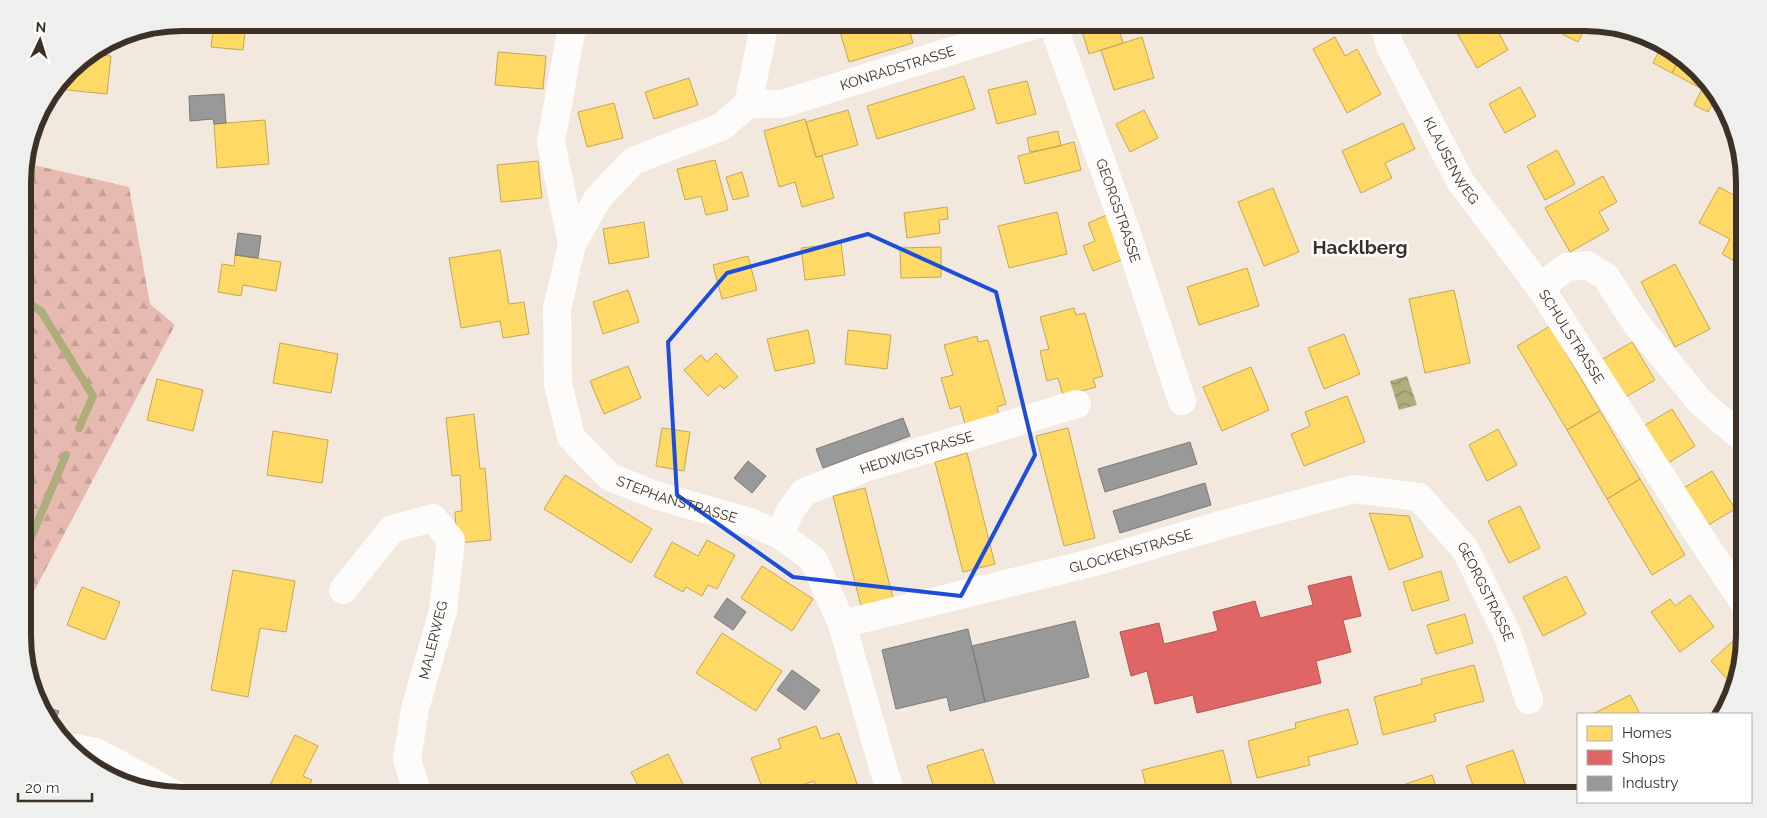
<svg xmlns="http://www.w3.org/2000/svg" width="1767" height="818" viewBox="0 0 1767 818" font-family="Raleway,sans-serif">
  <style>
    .forest { fill: url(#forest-firs) }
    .water { fill: url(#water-waves) }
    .homes { fill: #ffd966; stroke: #c4a753 }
    .shops { fill: #e06666; stroke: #ae5653 }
    .industry { fill: #999; stroke: #7d7a77 }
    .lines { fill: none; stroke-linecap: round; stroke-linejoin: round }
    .stream { stroke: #b0ad7c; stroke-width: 8 }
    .street { stroke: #fdfcfa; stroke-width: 28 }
    .marked { fill: none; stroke: #1d4ed8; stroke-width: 4; stroke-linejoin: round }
    .labels { text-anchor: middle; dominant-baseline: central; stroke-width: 5; stroke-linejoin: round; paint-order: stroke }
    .street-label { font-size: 14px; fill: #3b3127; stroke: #fff }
    .district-label { font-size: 19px; font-weight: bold; fill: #3b3127; stroke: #fff }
    .rim { fill: none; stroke: #3b3127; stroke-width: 6 }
  </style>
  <defs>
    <pattern id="forest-firs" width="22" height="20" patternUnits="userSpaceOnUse" patternTransform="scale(1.25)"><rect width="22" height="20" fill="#e6bab0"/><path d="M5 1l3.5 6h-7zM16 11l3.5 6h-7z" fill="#c6a097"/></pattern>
    <pattern id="water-waves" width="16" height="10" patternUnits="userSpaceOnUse" patternTransform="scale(1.25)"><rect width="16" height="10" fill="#b0ad7c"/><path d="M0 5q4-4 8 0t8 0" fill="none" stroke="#908d66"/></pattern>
  </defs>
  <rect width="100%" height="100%" fill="#f3e8dd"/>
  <!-- forest -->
  <path class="forest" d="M25,163L129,187L150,304L175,325L24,610L23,172Z"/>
  <!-- water -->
  <path class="water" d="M1407,376L1417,405L1399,410L1390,381Z"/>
  <!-- homes -->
  <path class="homes" d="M214,22H246L243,50L211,47Z
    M676,22H732L731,33L676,26Z
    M837,22H907L913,43L849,62Z
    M1079,22H1117L1123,43L1089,54Z
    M1475,22H1493L1508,50L1477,68L1457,33Z
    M1568,22L1588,23L1578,42L1562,34Z
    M1640,34L1646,35L1679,60L1672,73L1653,63L1661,47L1639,35Z
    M1142,37L1154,78L1114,90L1101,50Z
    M1335,37L1345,56L1357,49L1381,94L1347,113L1313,49Z
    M498,52L546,56L543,89L495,85Z
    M90,54L111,56L107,94L57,89L77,62Z
    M1679,60L1712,85L1716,96L1708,112L1694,105L1702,89L1672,73Z
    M964,76L975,109L877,139L867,106Z
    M689,78L698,105L654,119L645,92Z
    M1027,81L1036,114L997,124L988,90Z
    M1520,87L1536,116L1505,133L1489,104Z
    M614,103L623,138L587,147L578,112Z
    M848,110L858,145L816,157L806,122Z
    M1144,110L1158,138L1130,152L1116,124Z
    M805,119L816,157L822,156L834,198L802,207L795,182L779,187L764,131Z
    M265,120L269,164L217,168L214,124Z
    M1403,123L1415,149L1385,163L1392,178L1361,193L1342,151Z
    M1058,131L1061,146L1030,152L1027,138Z
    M1074,142L1081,170L1025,184L1018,156Z
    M1557,150L1575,184L1545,200L1527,166Z
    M715,160L728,210L706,215L701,196L685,200L677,169Z
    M538,161L542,198L501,202L497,165Z
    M742,172L749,196L733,200L726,177Z
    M1603,176L1617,202L1599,212L1609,230L1570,252L1545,208Z
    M1719,187L1743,200V252L1738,263L1722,254L1730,239L1699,223Z
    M1273,188L1299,252L1264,266L1238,202Z
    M947,207L948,219L939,220L940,233L907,238L904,213Z
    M1057,212L1067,254L1009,268L998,226Z
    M1109,214L1127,258L1093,271L1083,246L1095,241L1088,223Z
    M644,222L649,257L609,264L603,229Z
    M841,243L845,275L805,280L801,248Z
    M941,247V277L901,278L900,248Z
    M500,250L509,304L524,302L529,334L503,338L500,321L461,328L449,258Z
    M235,255L281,262L276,291L243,285L241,296L218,292L222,264L234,266Z
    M748,256L757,290L722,299L713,265Z
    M1675,264L1710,329L1675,347L1641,282Z
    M1247,268L1259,306L1199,325L1187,287Z
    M628,290L639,322L603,334L593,302Z
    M1454,290L1470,363L1425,373L1409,299Z
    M1074,308L1076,315L1085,313L1103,376L1093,379L1096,387L1063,396L1058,378L1047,381L1040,351L1049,349L1040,317Z
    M1550,326L1600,411L1567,430L1517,346Z
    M808,330L815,363L775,371L767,339Z
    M848,330L891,335L887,369L845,364Z
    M1344,334L1360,374L1324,389L1308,348Z
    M977,336L978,342L988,340L1006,404L997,407L999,415L965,424L960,406L950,409L941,378L953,375L944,345Z
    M1632,342L1655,380L1624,398L1601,360Z
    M280,343L338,354L331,393L273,383Z
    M716,353L738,377L724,389L720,385L708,396L684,370L701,355L707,362Z
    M628,366L641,398L604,414L590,381Z
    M1251,367L1269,410L1222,431L1203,387Z
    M157,379L203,390L193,431L147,420Z
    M1347,396L1365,442L1304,466L1291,434L1310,426L1305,412Z
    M1672,409L1695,446L1665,465L1642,427Z
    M1600,411L1640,479L1607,499L1567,430Z
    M474,414L480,469L485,468L491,540L457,543L455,512L462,511L460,475L452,476L446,418Z
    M662,428L690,432L684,471L656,466Z
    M1068,428L1095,538L1064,546L1036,436Z
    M1498,429L1517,465L1487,481L1469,445Z
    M273,431L328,440L322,483L267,475Z
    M967,453L995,564L963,572L935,462Z
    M1712,471L1735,509L1705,527L1682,489Z
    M565,475L652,529L631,563L544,509Z
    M1640,479L1685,555L1652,575L1607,499Z
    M865,488L893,598L861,606L833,496Z
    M1520,506L1540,548L1509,563L1488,521Z
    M1369,513L1409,516L1423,557L1389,570Z
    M707,540L735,555L717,589L708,585L702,596L686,587L683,592L654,576L672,542L698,556Z
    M1744,561V583L1734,569Z
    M762,566L813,599L792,631L741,598Z
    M233,570L295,581L286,632L260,628L248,697L211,690Z
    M1441,571L1449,600L1412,611L1403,582Z
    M1566,576L1586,614L1543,636L1523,597Z
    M82,587L120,602L105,640L67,625Z
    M1690,595L1714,627L1680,652L1651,612L1670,599L1675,606Z
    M1465,614L1473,643L1436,654L1427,625Z
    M1744,631V636L1734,687L1711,661Z
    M722,633L782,671L756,711L696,673Z
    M1474,665L1484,701L1434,714L1436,721L1383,735L1374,697L1422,684L1421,679Z
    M1630,695L1640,714H1593Z
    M1348,709L1358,744L1308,757L1310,765L1257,778L1248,741L1296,728L1295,723Z
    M816,726L821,739L839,733L861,795H833L832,792L819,795L814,781L772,795H765L751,758L781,748L778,739Z
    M295,735L318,746L303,776L312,780L304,795H265Z
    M983,749L997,792L988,795H936L927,766Z
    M1223,750L1234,795H1148L1142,770Z
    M1513,750L1529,795H1471L1476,794L1466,766Z
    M668,754L686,790L675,795H643L631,772Z
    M1432,775L1439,795H1384L1383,792Z"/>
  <!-- shops -->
  <path class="shops" d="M1351,576L1361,616L1343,620L1351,652L1316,661L1321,683L1197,713L1193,695L1155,704L1147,671L1131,676L1120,632L1159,623L1164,644L1218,631L1213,612L1255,601L1260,618L1313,605L1308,586Z"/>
  <!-- industry -->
  <path class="industry" d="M224,94L226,123L214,124L213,119L190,121L189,96Z
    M238,233L261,236L258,258L235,255Z
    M903,418L910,436L823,468L816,449Z
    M1190,442L1197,464L1105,492L1098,469Z
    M748,461L766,476L752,493L734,478Z
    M1205,483L1211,505L1120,533L1113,511Z
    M727,598L746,612L733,630L714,617Z
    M1075,621L1089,677L985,702L972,646Z
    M968,629L985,702L950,711L947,697L896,709L882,650Z
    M792,670L820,690L805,710L777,690Z
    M45,707L59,711L53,727Z"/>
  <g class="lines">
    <!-- stream -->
    <path class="stream" d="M23,300L41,311L93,396L79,428
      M24,554L66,455"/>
    <!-- street -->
    <g class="street">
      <path id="s1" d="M765,22L748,104L721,127L633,161L598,198L572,244L557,309L558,384L571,437L610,477L658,496L750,522L780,535L813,559L842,624L891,795"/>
      <path id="s2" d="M1052,22L1126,231L1182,401"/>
      <path id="s3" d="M1383,22L1390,46L1460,181L1540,287"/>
      <path id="s4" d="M748,104H782L1044,22"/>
      <path d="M572,244L551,142L573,22"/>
      <path id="s5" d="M1744,439L1701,403L1635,322L1606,277L1587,265L1567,267L1540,287L1704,543L1744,603"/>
      <path id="s6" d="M780,535L790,511L804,492L868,467L1077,404"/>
      <path d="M343,590L392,529L433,518L451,540L443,611L415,709L407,759L418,795"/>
      <path id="s7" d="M842,624L1095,562L1224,524L1354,489L1419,497L1465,549L1508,636L1529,700"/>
      <path d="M75,748L96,752L174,794"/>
    </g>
  </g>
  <!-- marked area -->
  <path class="marked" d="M868,234L996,292L1035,455L961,596L793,577L677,495L668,342L727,273Z"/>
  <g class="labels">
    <!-- street labels -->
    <g class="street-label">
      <text stroke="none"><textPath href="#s4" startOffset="155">KONRADSTRASSE</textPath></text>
      <text stroke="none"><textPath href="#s3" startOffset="155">KLAUSENWEG</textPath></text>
      <text stroke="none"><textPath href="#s2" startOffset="200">GEORGSTRASSE</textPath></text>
      <text stroke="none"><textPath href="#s5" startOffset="349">SCHULSTRASSE</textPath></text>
      <text stroke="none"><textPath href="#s6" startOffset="169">HEDWIGSTRASSE</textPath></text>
      <text stroke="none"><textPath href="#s1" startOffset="640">STEPHANSTRASSE</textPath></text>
      <text stroke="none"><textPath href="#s7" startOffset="298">GLOCKENSTRASSE</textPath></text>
      <text stroke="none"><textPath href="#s7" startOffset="712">GEORGSTRASSE</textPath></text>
      <text transform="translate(433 640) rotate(-76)">MALERWEG</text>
    </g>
    <!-- district labels -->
    <g class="district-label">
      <text x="1360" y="247">Hacklberg</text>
    </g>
  </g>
  <!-- crop -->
  <path d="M0 0H1767V818H0ZM182 31H1585A151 151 0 0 1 1736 182V636A151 151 0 0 1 1585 787H182A151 151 0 0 1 31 636V182A151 151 0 0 1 182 31Z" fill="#efefee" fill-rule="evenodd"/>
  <path class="rim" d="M182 31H1585A151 151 0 0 1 1736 182V636A151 151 0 0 1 1585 787H182A151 151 0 0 1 31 636V182A151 151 0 0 1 182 31Z"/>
  <!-- legend -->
  <rect x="1577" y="713" width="175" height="90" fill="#ffffff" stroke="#b1ada9"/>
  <rect x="1587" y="726" width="25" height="15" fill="#ffd966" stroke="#b1ada9"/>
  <text x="1622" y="738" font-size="15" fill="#3b3127">Homes</text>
  <rect x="1587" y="750" width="25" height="15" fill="#e06666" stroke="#b1ada9"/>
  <text x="1622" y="763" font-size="15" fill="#3b3127">Shops</text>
  <rect x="1587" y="776" width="25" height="15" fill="#999999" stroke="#b1ada9"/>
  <text x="1622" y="788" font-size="15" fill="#3b3127">Industry</text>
  <!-- north arrow -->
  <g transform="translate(40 40) rotate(4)" stroke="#ffffff" stroke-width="4" paint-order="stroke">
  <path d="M0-4L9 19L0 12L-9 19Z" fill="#3b3127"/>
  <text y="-8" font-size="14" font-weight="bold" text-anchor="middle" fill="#3b3127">N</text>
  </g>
  <!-- scale -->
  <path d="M18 793v8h74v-8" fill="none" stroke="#3b3127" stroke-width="2.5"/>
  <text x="25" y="793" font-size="15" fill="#3b3127" stroke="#ffffff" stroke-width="4" paint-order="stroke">20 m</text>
</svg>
